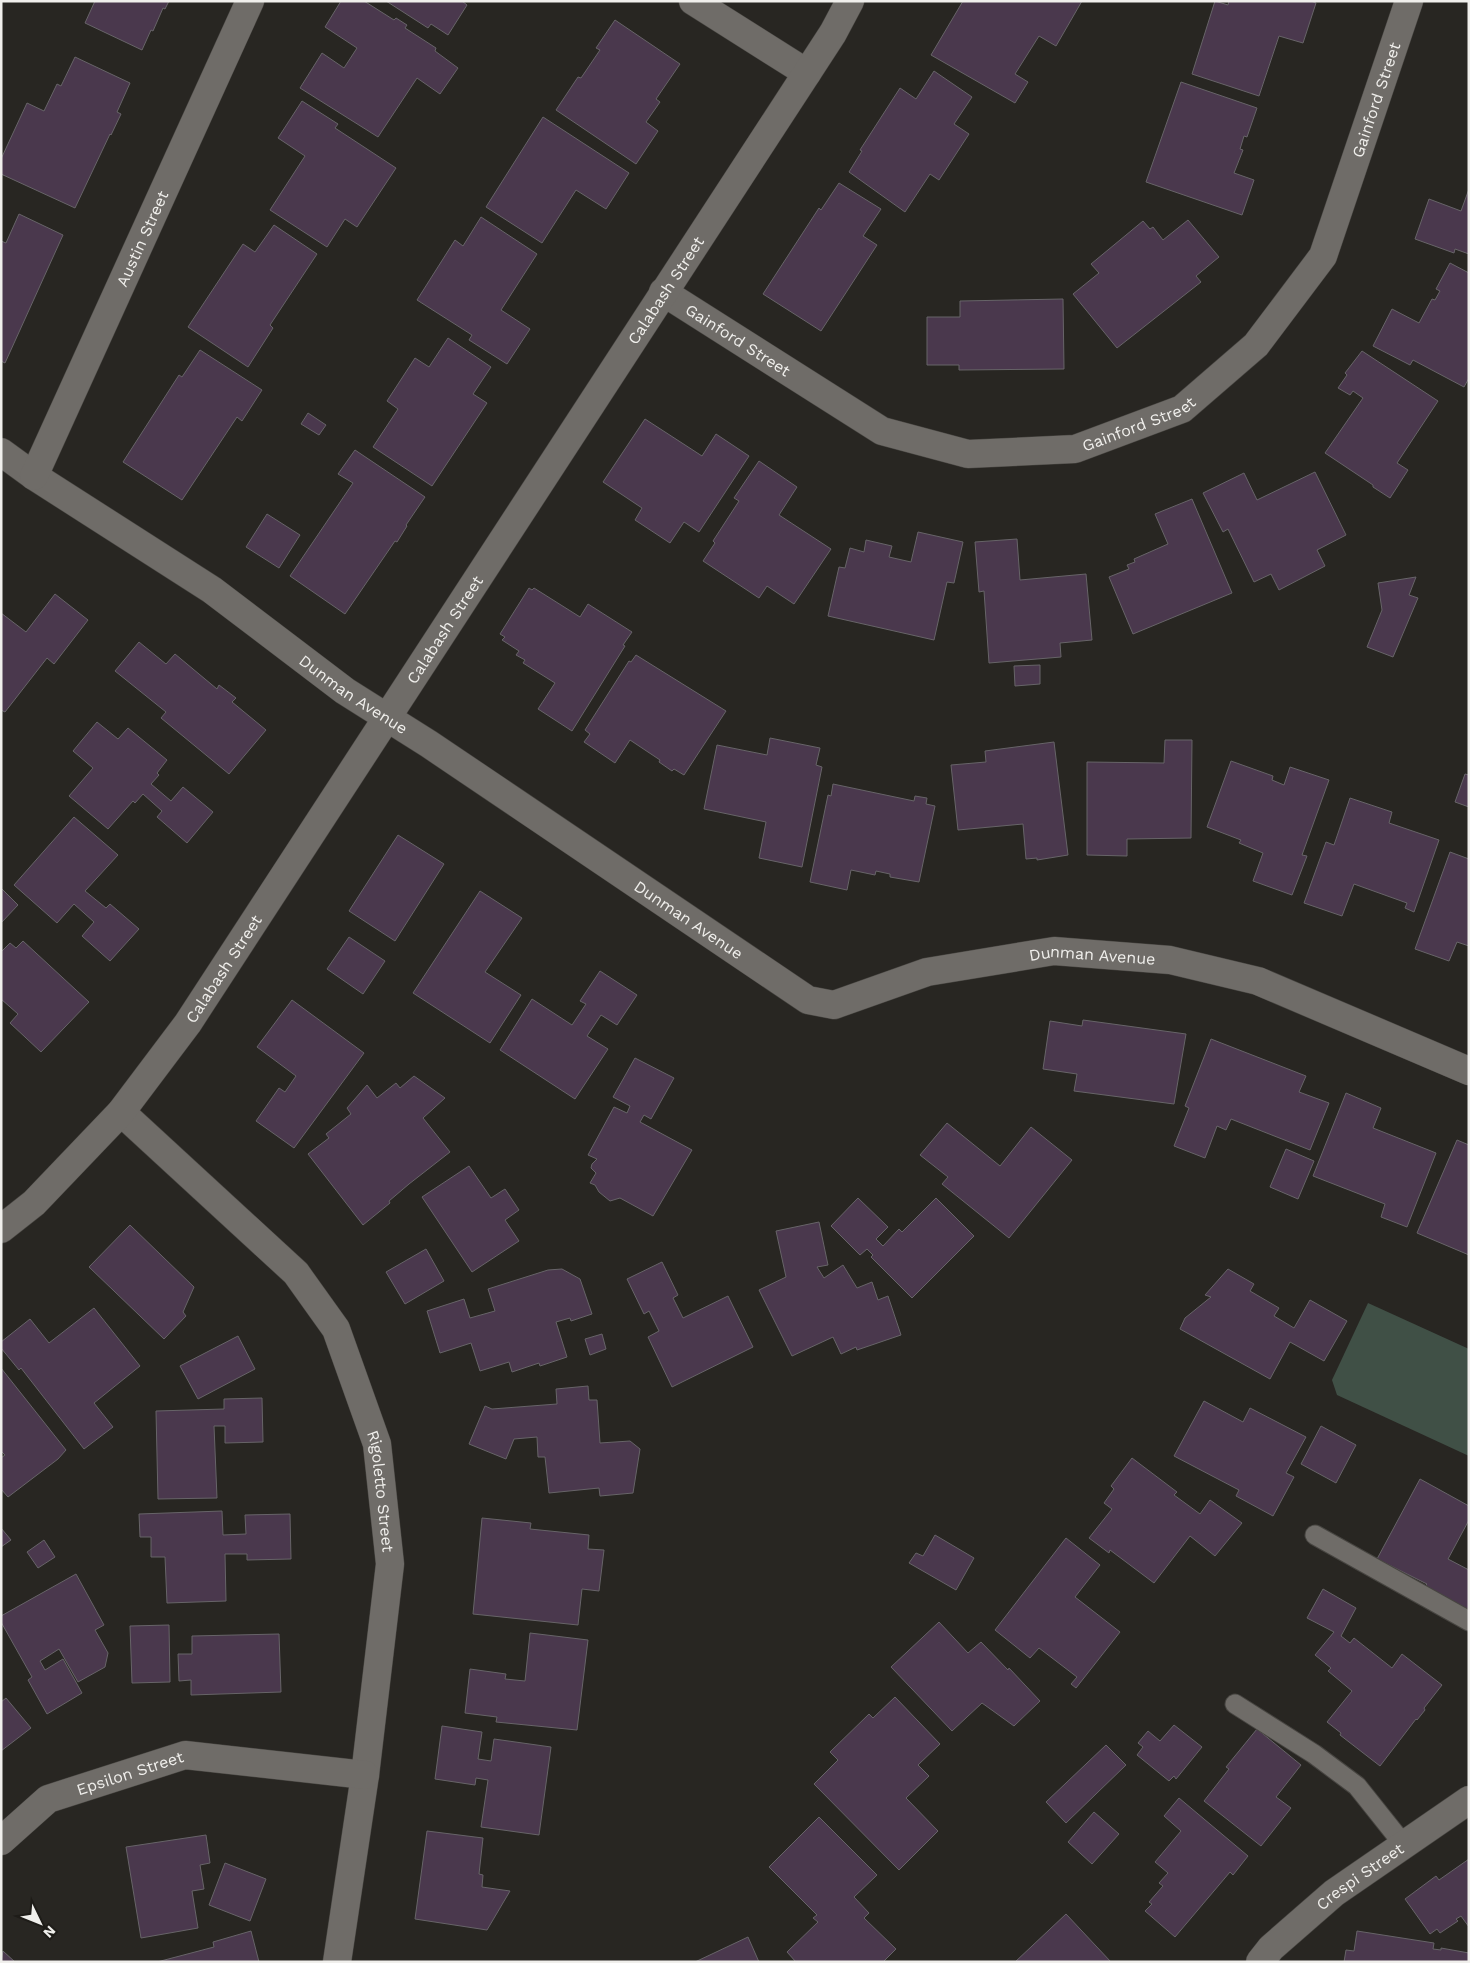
<svg xmlns="http://www.w3.org/2000/svg" width="1470" height="1963" viewBox="0 0 1470 1963" font-family="'Work Sans',sans-serif">
  <style>
    .green { fill: #405046 }
    .building { fill: #4a384d; stroke: #676468 }
    .lines { fill: none; stroke-linecap: round; stroke-linejoin: round }
    .service-casing { stroke: #474541; stroke-width: 21 }
    .minor-casing { stroke: #474541; stroke-width: 29 }
    .service { stroke: #6f6c68; stroke-width: 19 }
    .minor { stroke: #6f6c68; stroke-width: 28 }
    .labels { text-anchor: middle; dominant-baseline: central; stroke-width: 5; stroke-linejoin: round; paint-order: stroke }
    .street-label { font-size: 16px; fill: #f0efec; stroke: #1e1c18 }
  </style>
  <rect width="100%" height="100%" fill="#282622"/>
  <!-- green -->
  <path class="green" d="M1368,1303L1469,1349V1456L1337,1395L1332,1380Z"/>
  <!-- building -->
  <path class="building" d="M95,1H169L165,9L163,8L153,31L151,30L142,50L85,23Z
    M341,1H364L394,20L396,18L407,25L405,28L436,48L435,51L458,68L440,94L417,78L378,137L300,88L322,53L344,68L357,48L325,27Z
    M386,1H462L467,5L448,35L431,24L428,28Z
    M963,1H1082L1056,46L1039,36L1015,74L1028,82L1015,103L931,55Z
    M1215,1L1228,5L1229,1H1311L1316,3L1303,43L1279,36L1259,96L1192,74Z
    M615,20L680,64L656,99L660,102L646,122L658,131L636,164L556,110L578,77L581,78L600,50L596,48Z
    M75,57L130,83L117,112L121,114L111,135L110,134L75,208L1,174V159L27,103L44,111L57,84L61,86Z
    M934,71L972,97L954,124L969,134L939,180L930,174L905,212L849,172L862,151L860,150L900,88L916,99Z
    M1181,82L1257,108L1247,137L1244,136L1240,149L1243,150L1234,173L1254,180L1242,215L1146,182Z
    M302,101L338,124L335,128L396,168L357,227L345,219L327,247L270,210L305,156L278,138Z
    M543,117L629,173L606,209L576,190L542,243L486,207Z
    M839,183L881,209L863,236L877,245L821,331L763,294L819,208L821,210Z
    M1469,189V254L1455,249L1454,253L1415,239L1429,199L1461,211Z
    M19,214L63,235L5,363L1,361V241L6,243Z
    M481,217L537,254L501,310L530,329L507,364L469,340L472,335L417,300L455,240L463,246Z
    M1188,220L1219,257L1196,276L1201,282L1117,348L1073,294L1099,273L1091,264L1143,221L1150,229L1153,227L1163,240Z
    M274,225L317,254L270,325L273,328L248,367L188,327L243,244L255,252Z
    M1450,263L1469,273V378L1464,387L1413,360L1410,365L1373,346L1392,309L1419,323L1432,299L1435,300L1440,291L1436,289Z
    M1063,299L1064,369L959,370V365H927V317H960V301Z
    M448,338L491,367L473,394L487,403L432,486L373,447L398,409L387,401L415,358L429,367Z
    M200,350L262,390L242,421L237,417L182,500L123,462L179,375L182,377Z
    M1362,351L1438,401L1397,463L1408,470L1390,498L1373,487V485L1325,453L1363,398L1353,391L1350,395L1338,388L1347,375L1345,373Z
    M308,413L326,425L319,435L301,424Z
    M645,419L702,456L716,434L749,456L699,532L684,522L670,543L635,520L642,508L603,482Z
    M355,450L425,497L406,525L407,526L397,542L395,541L345,614L290,576L353,483L338,474Z
    M759,461L797,487L779,515L831,549L794,604L767,586L759,598L703,561L715,543L713,541L739,501L734,498Z
    M1315,472L1346,535L1317,550L1325,566L1279,590L1271,574L1254,582L1228,529L1223,532L1203,493L1244,473L1257,500Z
    M1192,499L1232,593L1133,634L1109,577L1129,569L1127,565L1135,562L1134,559L1168,544L1155,514Z
    M267,514L300,535L279,568L246,547Z
    M918,532L963,542L954,583L947,582L934,640L828,616L839,567L845,568L850,548L864,552L866,540L892,546L889,557L911,562Z
    M1017,539L1020,580L1086,574L1092,640L1060,643L1061,657L989,663L984,591L979,592L975,542Z
    M1416,577L1409,595L1418,598L1393,657L1367,647L1382,610L1378,583Z
    M529,588L532,590L534,588L580,617L588,604L632,632L623,645L625,646L572,731L538,709L555,683L523,663L525,660L516,655L519,651L502,640L505,637L500,634Z
    M55,594L88,620L54,664L47,658L5,712L1,710V613L26,632Z
    M139,642L166,664L175,654L217,689L219,685L236,698L232,702L266,730L229,774L161,718L166,712L115,671Z
    M636,655L726,711L684,775L674,769L672,771L659,762L660,760L630,740L615,763L584,742L590,734L585,730L629,661L631,662Z
    M1040,665V684L1015,686L1014,666Z
    M97,722L118,739L128,728L167,760L157,773L159,775L151,784L171,801L183,787L213,812L187,843L157,817L162,811L143,794L135,803L133,801L108,829L69,796L93,768L73,751Z
    M770,738L820,748L816,765L822,767L802,867L759,858L766,822L704,809L717,745L767,755Z
    M1165,740H1192L1191,838L1127,839V856L1087,855V762L1164,763Z
    M1054,742L1068,855L1037,860V858L1026,859L1023,824L958,830L951,765L986,762L985,751Z
    M1231,761L1273,776L1272,780L1284,785L1290,767L1329,780L1302,855L1307,856L1292,895L1253,881L1263,853L1239,843L1241,840L1207,827Z
    M1465,774L1469,775V807L1455,802Z
    M833,784L914,801L915,796L927,798L926,804L935,806L919,882L890,877V874L876,871L875,875L851,870L847,890L810,882L828,795L831,796Z
    M1350,798L1392,812L1389,823L1439,840L1414,912L1405,908L1407,903L1354,884L1342,916L1304,903L1326,842L1334,845Z
    M74,817L118,855L85,891L106,908L110,904L139,929L110,961L82,936L94,922L74,904L57,923L14,885Z
    M398,835L444,864L395,941L349,911Z
    M1450,852L1469,859V946L1457,942L1449,961L1415,949Z
    M1,888L18,905L1,923Z
    M480,891L522,918L485,972L521,995L490,1043L413,993Z
    M349,937L385,961L363,994L327,969Z
    M23,941L89,1002L41,1052L10,1023L18,1014L1,999V952L10,943L16,948Z
    M600,971L637,995L617,1025L601,1015L587,1036L608,1049L575,1099L500,1050L532,999L572,1025L586,1004L580,1001Z
    M292,1000L364,1053L294,1148L256,1121L279,1088L285,1092L296,1076L257,1047Z
    M1083,1020L1186,1034L1174,1104L1074,1091L1077,1074L1043,1069L1050,1021L1082,1026Z
    M1211,1039L1306,1076L1299,1092L1329,1103L1310,1150L1231,1119L1226,1130L1217,1126L1205,1158L1174,1146L1189,1108L1185,1106Z
    M635,1058L674,1078L651,1119L644,1115L640,1122L692,1150L653,1216L620,1198L610,1201L599,1192L595,1185L590,1183L596,1173L591,1168L592,1164L597,1159L588,1155L614,1107L627,1113L630,1106L613,1097Z
    M414,1076L445,1098L423,1118L450,1152L409,1184L389,1201L390,1203L363,1225L308,1154L329,1138L326,1134L351,1114L347,1108L367,1085L377,1098L396,1083L400,1088Z
    M1346,1093L1381,1108L1373,1128L1436,1153L1407,1227L1381,1217L1385,1204L1313,1176Z
    M947,1123L1000,1166L1031,1127L1072,1160L1009,1238L942,1184L948,1177L920,1155Z
    M1457,1140L1469,1145V1255L1417,1233Z
    M1286,1149L1314,1161L1298,1199L1270,1187Z
    M469,1166L491,1198L505,1189L519,1210L505,1220L519,1241L472,1272L422,1197Z
    M858,1198L888,1227L876,1239L883,1246L899,1229L902,1232L936,1198L974,1236L912,1298L871,1257L873,1255L867,1249L860,1255L831,1226Z
    M819,1222L828,1265L817,1267L824,1278L843,1265L857,1288L872,1282L878,1300L888,1296L901,1335L857,1350L856,1347L841,1354L833,1337L792,1356L759,1290L786,1277L776,1231Z
    M130,1225L194,1287L183,1312L186,1316L164,1339L89,1267Z
    M426,1249L444,1281L405,1304L386,1272Z
    M662,1262L678,1295L673,1298L683,1318L728,1296L753,1347L672,1387L648,1337L659,1331L649,1311L644,1314L627,1279Z
    M562,1269L580,1279L592,1314L571,1321L570,1318L556,1322L567,1357L540,1366L539,1363L512,1372L509,1362L480,1371L471,1343L440,1353L427,1311L464,1299L470,1318L495,1311L488,1289L548,1270Z
    M1228,1269L1254,1284L1250,1291L1279,1308L1274,1316L1294,1328L1310,1300L1347,1321L1324,1361L1290,1342L1270,1379L1180,1329L1185,1318L1211,1297L1205,1295Z
    M94,1308L140,1366L94,1403L113,1427L84,1449L21,1368L19,1370L1,1348V1342L30,1319L49,1343Z
    M602,1334L606,1349L590,1355L585,1339Z
    M238,1336L255,1369L198,1399L180,1366Z
    M1,1368L66,1450L58,1459L8,1497L1,1489V1458L5,1455L1,1451Z
    M588,1386L589,1400H597L600,1443L630,1441L640,1449L633,1493L600,1496L599,1488L549,1493L545,1457H538L537,1437L514,1439L506,1459L469,1444L485,1406L492,1409L557,1404L556,1389Z
    M262,1398L263,1442L225,1443V1426H214L217,1498L158,1499L156,1411L224,1409V1399Z
    M1204,1401L1243,1422L1250,1408L1306,1437L1286,1473L1294,1477L1273,1516L1236,1496L1239,1490L1174,1456Z
    M1321,1426L1356,1445L1336,1483L1301,1464Z
    M1132,1458L1177,1492L1174,1495L1200,1514L1210,1500L1242,1523L1215,1556L1190,1536L1154,1583L1110,1550L1109,1553L1089,1538L1112,1509L1104,1503L1114,1489L1111,1486Z
    M1420,1479L1469,1506V1520L1448,1559L1469,1570V1610L1425,1586L1427,1584L1377,1559Z
    M222,1511L223,1535L246,1534L245,1515L290,1514L291,1559L247,1560V1554H225L226,1601L167,1603L165,1557H151V1537H140L139,1514Z
    M482,1518L531,1523L530,1529L589,1535L588,1549L604,1550L599,1591L582,1589L578,1625L473,1614Z
    M1,1528L11,1540L1,1547Z
    M935,1535L974,1558L956,1590L909,1563L916,1553L923,1556Z
    M1066,1538L1100,1565L1075,1597L1120,1632L1076,1688L1071,1684L1077,1677L1039,1648L1030,1658L995,1630Z
    M44,1540L55,1557L38,1568L27,1552Z
    M76,1574L104,1625L95,1630L108,1653L105,1667L78,1682L59,1649L40,1661L45,1670L63,1659L82,1693L47,1714L28,1680L32,1677L1,1622V1616Z
    M1323,1589L1356,1608L1341,1636L1350,1643L1354,1638L1392,1668L1402,1654L1442,1685L1424,1708L1425,1710L1417,1720L1416,1719L1380,1766L1340,1735L1341,1733L1327,1722L1352,1691L1328,1671L1331,1668L1315,1655L1334,1632L1307,1618Z
    M939,1622L968,1653L981,1642L1008,1670L1009,1668L1040,1701L1014,1726L982,1703L952,1731L891,1667Z
    M169,1625L170,1682L132,1683L130,1626Z
    M530,1633L588,1640L577,1730L496,1722L497,1717L465,1713L470,1669L506,1674L505,1679L525,1681Z
    M279,1634L281,1692L191,1695V1680L179,1681L178,1654H192V1636Z
    M895,1697L940,1744L918,1765L929,1776L906,1798L938,1831L899,1870L814,1784L838,1760L830,1752L869,1714L873,1718Z
    M6,1698L31,1728L1,1751V1702Z
    M1174,1725L1202,1747L1176,1779L1174,1776L1169,1781L1137,1755L1143,1747L1138,1743L1148,1731L1160,1741Z
    M442,1726L482,1732L478,1759L491,1761L494,1739L551,1747L539,1835L481,1827L488,1780L476,1778L475,1785L435,1779Z
    M1257,1729L1301,1765L1276,1797L1291,1808L1261,1846L1204,1801L1229,1769L1226,1767Z
    M1106,1745L1126,1765L1066,1823L1046,1802Z
    M1179,1798L1248,1856L1233,1875L1230,1872L1175,1937L1145,1911L1152,1904L1149,1902L1163,1886L1159,1883L1168,1873L1155,1862L1181,1831L1164,1816Z
    M1094,1812L1119,1834L1092,1864L1068,1842Z
    M819,1817L877,1875L854,1897L869,1913L864,1918L896,1949L883,1962H796L787,1952L818,1922L813,1918L817,1915L769,1867Z
    M427,1831L483,1838L479,1874L483,1875L482,1887L510,1891L487,1930L415,1919Z
    M206,1835L210,1863L200,1865L204,1889L192,1891L198,1928L141,1938L126,1847Z
    M1469,1859V1927L1461,1916L1456,1919L1458,1921L1440,1933L1437,1929L1430,1934L1405,1899L1436,1876L1439,1880Z
    M225,1863L266,1879L250,1921L209,1905Z
    M1066,1914L1111,1962H1015Z
    M251,1931L259,1962H157L214,1947L213,1942Z
    M1357,1931L1434,1943L1433,1949L1441,1950V1948L1469,1953V1962H1344L1346,1950L1354,1951Z
    M748,1937L759,1962H695Z
    M3,1951L15,1962H1Z"/>
  <g class="lines">
    <defs>
      <path id="service" d="M1315,1535L1469,1621
        M1235,1704L1314,1754L1357,1786L1404,1845"/>
      <g id="minor">
        <path d="M693,1L807,73"/>
        <path id="s1" d="M663,292L882,431L968,454L1075,449L1182,409L1256,345L1323,256L1409,1"/>
        <path id="s2" d="M1,452L34,476L212,590L345,691L429,744L808,1000L834,1005L927,972L1054,951L1170,960L1258,981L1469,1071"/>
        <path id="s3" d="M34,476L250,1"/>
        <path id="s4" d="M121,1112L296,1273L336,1329L377,1444L390,1564L365,1775L337,1962"/>
        <path id="s5" d="M1,1229L34,1203L121,1112L188,1023L807,73L833,33L850,1"/>
        <path id="s6" d="M1,1841L48,1799L185,1755L365,1775"/>
        <path id="s7" d="M1260,1962L1271,1948L1334,1893L1469,1800"/>
      </g>
    </defs>
    <!-- service casing -->
    <use href="#service" class="service-casing"/>
    <!-- minor casing -->
    <use href="#minor" class="minor-casing"/>
    <!-- service -->
    <use href="#service" class="service"/>
    <!-- minor -->
    <use href="#minor" class="minor"/>
  </g>
  <g class="labels">
    <!-- street labels -->
    <g class="street-label">
      <text stroke="none"><textPath href="#s1" startOffset="944">Gainford Street</textPath></text>
      <text stroke="none"><textPath href="#s3" startOffset="261">Austin Street</textPath></text>
      <text stroke="none"><textPath href="#s5" startOffset="1154">Calabash Street</textPath></text>
      <text stroke="none"><textPath href="#s1" startOffset="89">Gainford Street</textPath></text>
      <text stroke="none"><textPath href="#s1" startOffset="524">Gainford Street</textPath></text>
      <text stroke="none"><textPath href="#s5" startOffset="749">Calabash Street</textPath></text>
      <text stroke="none"><textPath href="#s2" startOffset="428">Dunman Avenue</textPath></text>
      <text stroke="none"><textPath href="#s2" startOffset="832">Dunman Avenue</textPath></text>
      <text stroke="none"><textPath href="#s2" startOffset="1268">Dunman Avenue</textPath></text>
      <text stroke="none"><textPath href="#s5" startOffset="344">Calabash Street</textPath></text>
      <text stroke="none"><textPath href="#s4" startOffset="476">Rigoletto Street</textPath></text>
      <text stroke="none"><textPath href="#s6" startOffset="149">Epsilon Street</textPath></text>
      <text stroke="none"><textPath href="#s7" startOffset="132">Crespi Street</textPath></text>
    </g>
  </g>
  <!-- border -->
  <rect width="1470" height="1963" fill="none" stroke="#f0efec" stroke-width="5"/>
  <!-- north arrow -->
  <g transform="translate(40 1923) rotate(133)" stroke="#1e1c18" stroke-width="4" paint-order="stroke">
  <path d="M0-4L9 19L0 12L-9 19Z" fill="#f0efec"/>
  <text y="-8" font-size="14" font-weight="bold" text-anchor="middle" fill="#f0efec">N</text>
  </g>
</svg>
